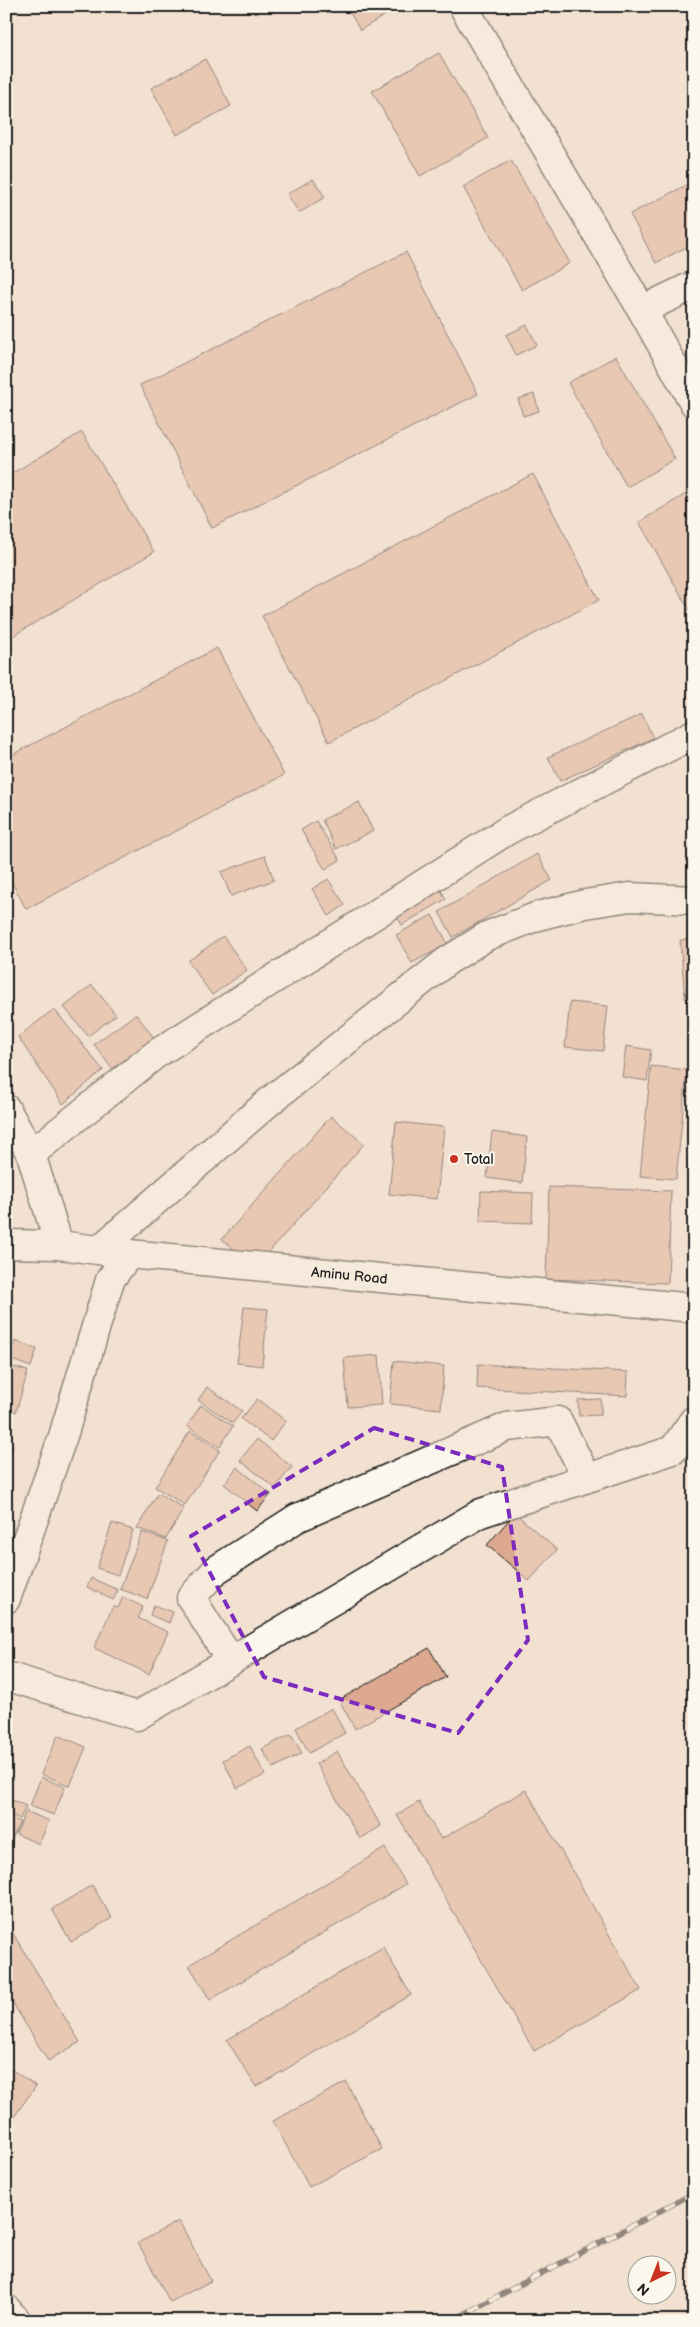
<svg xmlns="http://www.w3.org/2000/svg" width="700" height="2327" viewBox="0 0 700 2327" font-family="'Balsamiq Sans',sans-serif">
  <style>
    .building { fill: #dca990; stroke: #1c1c1c }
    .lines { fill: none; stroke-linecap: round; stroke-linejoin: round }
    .minor-casing { stroke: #1c1c1c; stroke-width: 31 }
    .minor { stroke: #fbf7ec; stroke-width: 28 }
    .rail-casing { stroke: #1c1c1c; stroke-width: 5.5 }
    .rail { stroke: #fbf7ec; stroke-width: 4; stroke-dasharray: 11; stroke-linecap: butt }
    .marked { fill: none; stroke: #7b2cbf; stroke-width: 4; stroke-dasharray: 10 6; stroke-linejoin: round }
    .poi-dot { fill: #c8321e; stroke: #fbf7ec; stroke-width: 2 }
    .labels { text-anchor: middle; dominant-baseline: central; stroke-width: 4; stroke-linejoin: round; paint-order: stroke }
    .poi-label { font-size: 14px; fill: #1c1c1c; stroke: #fbf7ec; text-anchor: start }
    .street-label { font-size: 14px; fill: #1c1c1c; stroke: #fbf7ec }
  </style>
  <rect width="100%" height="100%" fill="#f2e0d0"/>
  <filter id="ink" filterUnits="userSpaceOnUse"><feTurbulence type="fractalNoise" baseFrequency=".02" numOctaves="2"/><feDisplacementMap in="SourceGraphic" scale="10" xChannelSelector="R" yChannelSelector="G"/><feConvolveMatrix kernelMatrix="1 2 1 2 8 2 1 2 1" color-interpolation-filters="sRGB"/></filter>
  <g filter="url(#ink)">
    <!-- building -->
    <path class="building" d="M346,6H401L360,30Z
      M439,53L488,138L420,176L372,91Z
      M205,59L231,106L177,135L151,88Z
      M511,160L570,263L522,290L463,187Z
      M313,179L325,197L299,213L287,194Z
      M694,181V243L656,263L630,214Z
      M406,252L478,394L212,528L140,385Z
      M527,325L537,345L516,355L506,335Z
      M616,356L675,459L627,487L568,383Z
      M534,394L539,411L523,416L518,399Z
      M82,432L154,552L6,640V477Z
      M533,474L599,600L329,742L262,616Z
      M686,494L694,507V618L639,522Z
      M217,648L284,775L26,909L6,871V758Z
      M642,714L653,738L560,781L548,757Z
      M694,784V831L688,830Z
      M359,802L373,831L336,849L322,820Z
      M316,821L340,860L325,869L301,830Z
      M537,854L552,880L453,937L439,912Z
      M265,856L274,880L231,896L221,872Z
      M328,879L345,905L329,916L312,889Z
      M437,883L446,899L402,925L392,908Z
      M432,915L448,944L412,963L396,935Z
      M223,936L247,970L212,995L188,961Z
      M694,939V998H685L680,940Z
      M92,985L116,1015L88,1036L64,1007Z
      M570,1002L608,1006L603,1051L565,1047Z
      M54,1009L103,1070L63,1104L18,1037Z
      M136,1014L154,1038L112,1069L94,1044Z
      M626,1046L651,1050L647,1081L622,1077Z
      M651,1066L687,1070L676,1179L640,1176Z
      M331,1116L364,1144L255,1268L222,1239Z
      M396,1122L444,1127L437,1199L389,1194Z
      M492,1132L527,1137L522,1183L487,1178Z
      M549,1187L671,1191L668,1283L546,1279Z
      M481,1191L533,1193L532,1223L480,1221Z
      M244,1307L268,1309L262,1366L237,1363Z
      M15,1341L37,1349L31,1367L9,1359Z
      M379,1355L382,1405L348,1407L344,1358Z
      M394,1361L444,1366L441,1409L390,1404Z
      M478,1364L628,1372L627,1396L477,1388Z
      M6,1365L28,1371L16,1412L6,1409Z
      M207,1387L242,1411L233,1423L198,1400Z
      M257,1399L286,1421L271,1441L241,1419Z
      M601,1399V1415L579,1416L578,1400Z
      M201,1405L233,1426L220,1447L187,1426Z
      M190,1431L220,1450L185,1505L155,1487Z
      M257,1439L292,1467L275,1488L240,1460Z
      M6,1442L13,1445L6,1461Z
      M237,1467L271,1494L257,1511L224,1484Z
      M158,1493L184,1508L166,1539L137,1528Z
      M515,1513L557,1550L529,1581L487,1545Z
      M112,1523L133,1530L118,1575L97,1568Z
      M142,1532L168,1541L147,1599L120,1589Z
      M91,1578L118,1590L113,1600L87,1587Z
      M123,1597L143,1607L138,1618L168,1632L149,1674L94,1648L113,1606L118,1608Z
      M154,1605L173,1612L169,1623L150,1615Z
      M429,1648L446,1677L355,1729L339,1700Z
      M332,1708L345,1733L309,1753L296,1728Z
      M291,1734L302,1753L273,1768L262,1749Z
      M58,1735L86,1747L70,1786L41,1774Z
      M250,1746L265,1775L237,1788L223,1760Z
      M337,1751L381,1826L360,1839L316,1764Z
      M41,1777L65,1787L54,1815L30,1806Z
      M526,1790L641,1990L534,2051L397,1815L419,1802L441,1839Z
      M6,1797L26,1806L20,1819L6,1813Z
      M26,1811L49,1821L39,1844L16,1834Z
      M6,1816L20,1822L6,1852Z
      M385,1848L406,1884L210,2000L189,1965Z
      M92,1885L112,1918L71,1942L52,1909Z
      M12,1932L80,2042L48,2061L6,1992V1936Z
      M383,1947L411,1995L256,2087L227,2040Z
      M6,2066L36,2086L6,2128Z
      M346,2082L382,2149L309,2187L273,2121Z
      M179,2221L211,2281L170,2302L138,2243Z"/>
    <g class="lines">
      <defs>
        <g id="minor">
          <path d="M463,6L642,310L694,285"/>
          <path d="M642,310L694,403"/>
          <path d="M6,1109L31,1154L59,1245"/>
          <path d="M31,1154L156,1054L508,830L694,734"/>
          <path id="s1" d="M6,1244L59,1245L129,1254L694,1308"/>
          <path d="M99,1250L270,1101L447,961L487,936L538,916L585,904L630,897L694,900"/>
          <path d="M6,1599L63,1436L110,1280L129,1254"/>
          <path d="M231,1661L191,1598L216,1570L297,1518L507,1427L558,1421L587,1478"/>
          <path d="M6,1676L137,1716L481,1513L673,1450L694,1420"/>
          <path d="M6,2309L17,2321"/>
        </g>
      </defs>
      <!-- minor casing -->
      <use href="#minor" class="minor-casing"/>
      <!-- minor -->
      <use href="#minor" class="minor"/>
      <defs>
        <path id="rail" d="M451,2321L694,2193"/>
      </defs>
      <!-- rail casing -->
      <use href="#rail" class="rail-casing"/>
      <!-- rail -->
      <use href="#rail" class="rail"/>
    </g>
  </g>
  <!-- marked area -->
  <path d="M0 0H700V2327H0ZM374,1428L502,1467L528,1640L458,1733L264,1677L191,1536Z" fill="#f2e0d0" fill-opacity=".55" fill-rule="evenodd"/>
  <path class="marked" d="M374,1428L502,1467L528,1640L458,1733L264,1677L191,1536Z"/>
  <!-- markers -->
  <circle class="poi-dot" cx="454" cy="1159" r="5"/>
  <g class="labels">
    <!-- poi labels -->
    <g class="poi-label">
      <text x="464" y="1159">Total</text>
    </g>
    <!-- street labels -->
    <g class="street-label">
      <text stroke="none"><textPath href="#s1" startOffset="345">Aminu Road</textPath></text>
    </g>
  </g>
  <!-- margin -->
  <rect width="700" height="2327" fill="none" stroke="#fbf7ec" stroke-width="25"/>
  <rect x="12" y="12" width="675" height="2302" fill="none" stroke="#1c1c1c" stroke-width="2" filter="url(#ink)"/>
  <!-- north arrow -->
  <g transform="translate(652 2280) rotate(223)"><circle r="24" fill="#fbf7ec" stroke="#a29f99"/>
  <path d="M0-4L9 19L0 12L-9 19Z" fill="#c8321e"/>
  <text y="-8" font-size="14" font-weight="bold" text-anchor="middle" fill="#1c1c1c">N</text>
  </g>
</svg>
